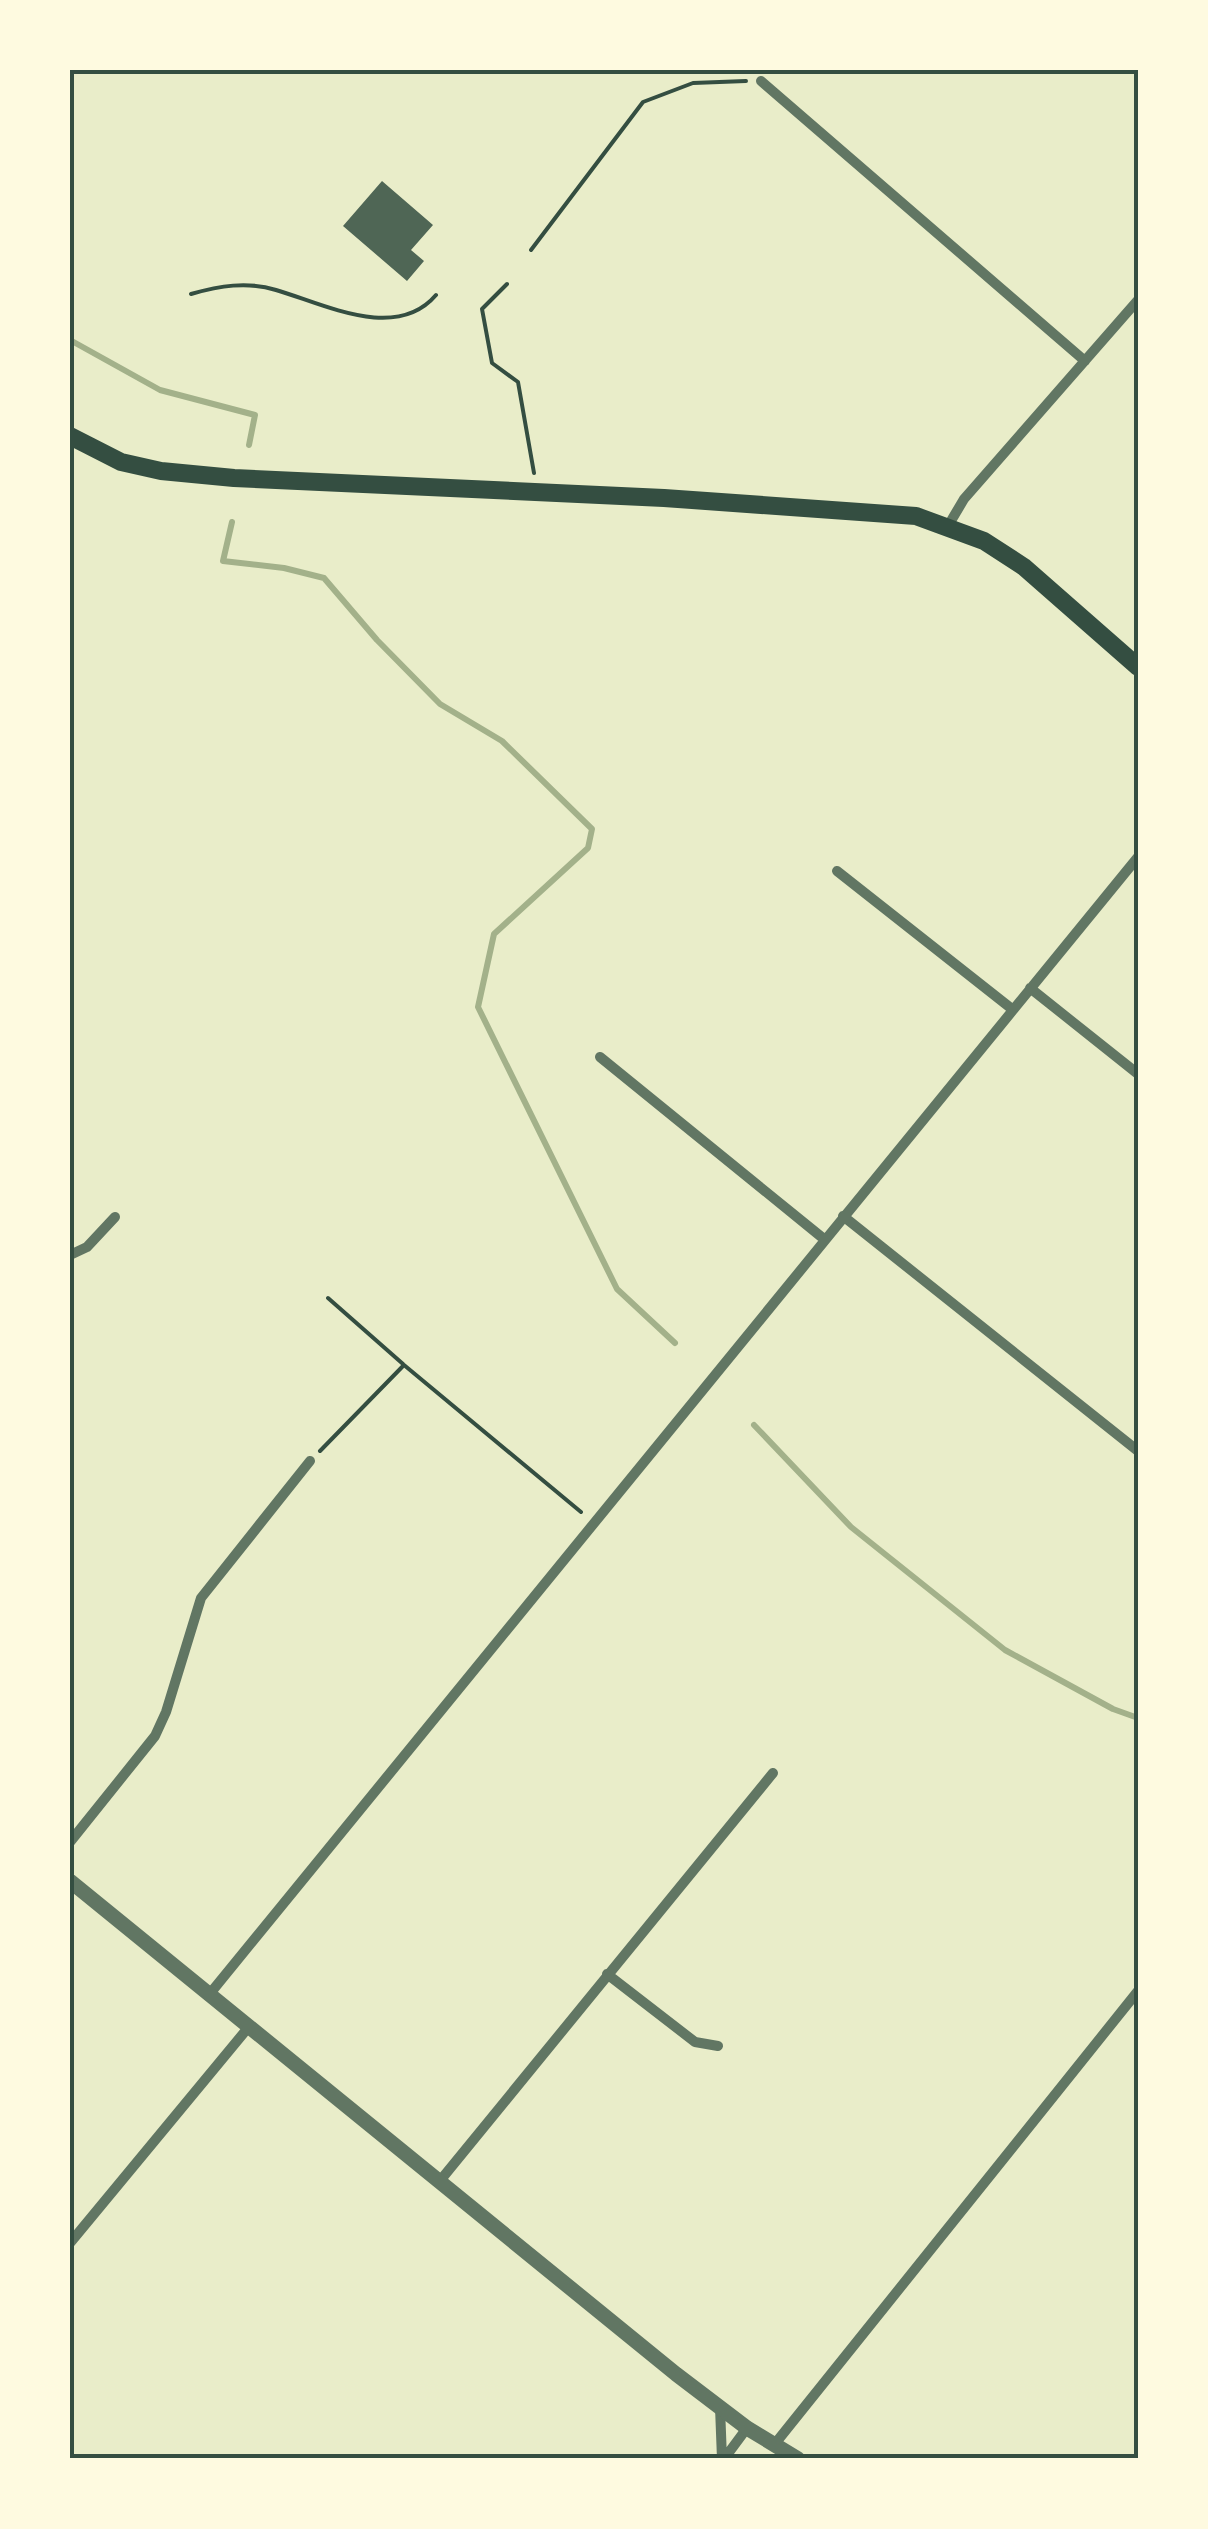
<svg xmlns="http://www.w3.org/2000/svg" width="1208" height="2529" viewBox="0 0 1208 2529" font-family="Montserrat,sans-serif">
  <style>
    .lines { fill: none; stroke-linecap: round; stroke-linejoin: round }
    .stream { stroke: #a3b18a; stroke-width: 6 }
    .building { fill: #4f6655 }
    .path { stroke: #344e41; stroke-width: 4 }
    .minor { stroke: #617663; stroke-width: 10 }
    .tertiary { stroke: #617663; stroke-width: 15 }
    .secondary { stroke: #344e41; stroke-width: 18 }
    .neatline { fill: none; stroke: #344e41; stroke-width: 4 }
  </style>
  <rect width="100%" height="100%" fill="#e9edc9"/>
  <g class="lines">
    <!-- stream -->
    <path class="stream" d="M70,340L160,390L255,415L249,445
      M232,522L223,561L284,568L324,578L377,640L440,704L502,741L592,829L588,848L494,934L478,1007L617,1289L675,1343
      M754,1425L851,1527L1005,1650L1113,1709L1138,1718"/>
  </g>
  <!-- building -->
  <path class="building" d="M382,181L433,225L411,250L424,261L407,281L343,226Z"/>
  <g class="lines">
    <!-- path -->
    <path class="path" d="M531,250L643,102L693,83L746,81
      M507,284L482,309L492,363L518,382L534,473
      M191,294C219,286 247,281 276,290C324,304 396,342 436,295
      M328,1298L403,1364
      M320,1451L404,1365L581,1512"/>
    <!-- minor -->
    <path class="minor" d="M761,81L1085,361
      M948,526L964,499L1138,300
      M837,871L1012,1009
      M1030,988L1138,1074
      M600,1057L824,1239
      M843,1216L1138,1451
      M70,1255L87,1247L115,1217
      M70,1842L155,1736L166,1712L201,1598L310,1461
      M607,1974L695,2042L718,2046
      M208,1996L1138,857
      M439,2182L773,1773
      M70,2243L247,2029
      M720,2407L722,2459
      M774,2445L1138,1991
      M724,2459L747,2428"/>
    <!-- tertiary -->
    <path class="tertiary" d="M70,1881L676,2374L747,2428L798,2459"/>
    <!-- secondary -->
    <path class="secondary" d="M70,436L121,462L161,471L234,478L664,498L916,516L984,541L1024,567L1138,667"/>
  </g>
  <!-- border -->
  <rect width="1208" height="2529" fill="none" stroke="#fefae0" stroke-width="145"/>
  <rect x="72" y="72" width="1064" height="2384" class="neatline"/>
</svg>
